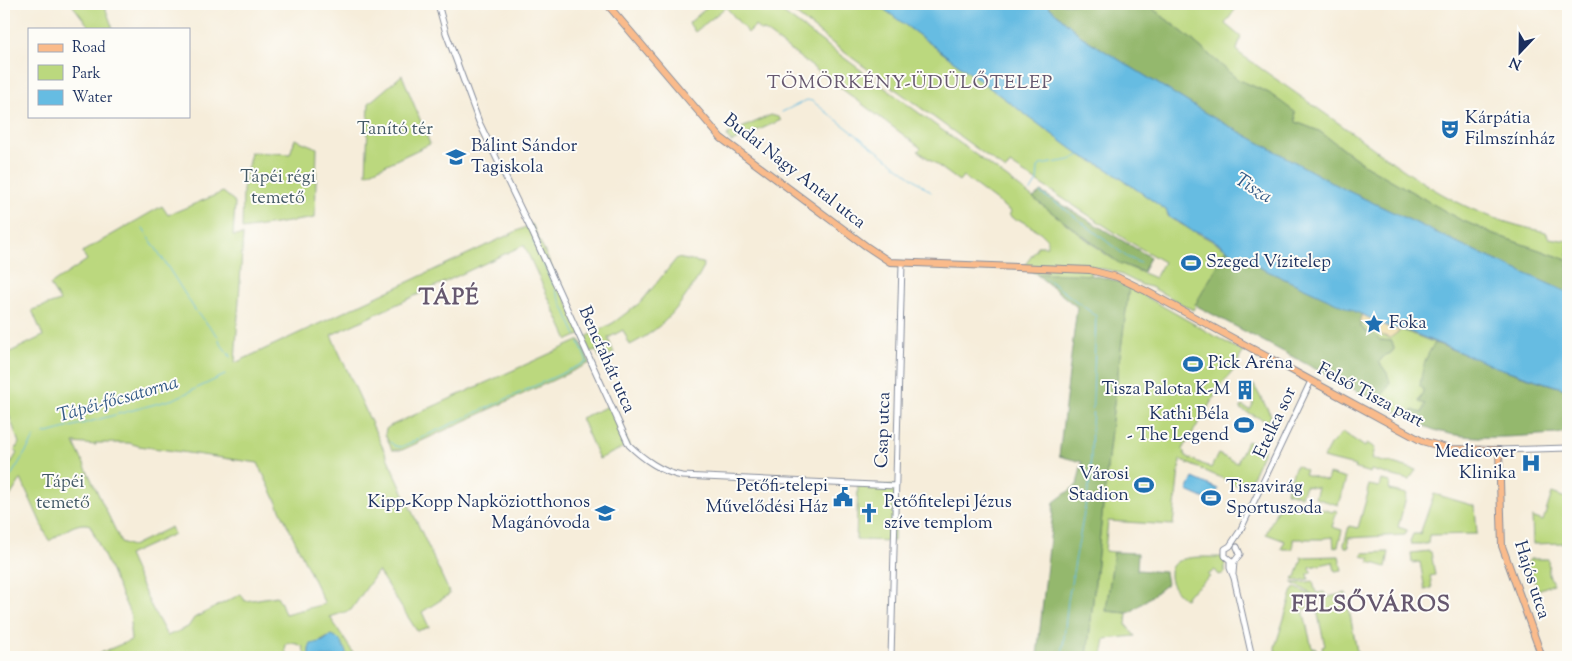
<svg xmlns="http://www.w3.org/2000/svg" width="1572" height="661" viewBox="0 0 1572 661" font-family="'Sorts Mill Goudy',serif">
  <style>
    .green { fill: #bbd87e; stroke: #6b846e; fill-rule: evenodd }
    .forest { fill: #94b86d; stroke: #587466 }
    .sand { fill: #eeda9e; stroke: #84847e }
    .water { fill: #66bce2; stroke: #4076a0 }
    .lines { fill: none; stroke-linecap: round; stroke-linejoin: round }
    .stream { stroke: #66bce2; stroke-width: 1 }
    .minor-casing { stroke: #888e9c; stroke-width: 7 }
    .major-casing { stroke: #888e9c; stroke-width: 8 }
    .minor { stroke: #fff; stroke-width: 5 }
    .major { stroke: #fabb8b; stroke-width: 6 }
    .labels { text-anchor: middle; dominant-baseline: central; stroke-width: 4; stroke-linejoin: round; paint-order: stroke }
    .poi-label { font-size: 18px; fill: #1b2f5e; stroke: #fdfcf7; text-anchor: start }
    .park-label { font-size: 18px; fill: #435966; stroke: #fdfcf7 }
    .street-label { font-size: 18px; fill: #1b2f5e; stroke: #fdfcf7 }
    .neighbourhood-label { font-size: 19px; letter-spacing: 1px; fill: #66586f; stroke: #fdfcf7 }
    .water-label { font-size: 19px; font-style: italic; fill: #325986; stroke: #fdfcf7 }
    .district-label { font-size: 22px; font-weight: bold; letter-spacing: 1px; fill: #66586f; stroke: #fdfcf7 }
  </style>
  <rect width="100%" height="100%" fill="#fdfcf7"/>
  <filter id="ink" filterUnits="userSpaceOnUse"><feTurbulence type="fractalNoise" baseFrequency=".02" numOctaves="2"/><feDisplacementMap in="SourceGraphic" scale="10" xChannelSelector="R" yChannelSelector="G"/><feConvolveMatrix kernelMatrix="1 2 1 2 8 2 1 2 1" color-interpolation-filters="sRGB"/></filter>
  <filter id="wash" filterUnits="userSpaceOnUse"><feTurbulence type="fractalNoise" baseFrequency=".0096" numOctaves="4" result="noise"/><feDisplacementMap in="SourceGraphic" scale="20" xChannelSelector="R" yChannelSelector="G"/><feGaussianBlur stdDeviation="1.12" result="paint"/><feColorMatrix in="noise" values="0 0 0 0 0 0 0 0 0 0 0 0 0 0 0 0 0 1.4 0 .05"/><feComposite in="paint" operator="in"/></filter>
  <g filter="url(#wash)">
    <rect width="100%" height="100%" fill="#f6edda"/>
    <!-- green -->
    <path class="green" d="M76,4H104L113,29H91L73,6Z
      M711,4H771L1010,180L1104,253L1119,263L1155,278L1164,262L1128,241L1010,164L1006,170L836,46L783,4H877L1080,155L1106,168L1166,210L1168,216L1173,220L1227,249L1193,310L1151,287L1142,285L1114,271L1093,267L1090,275L1036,274L1024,266L1036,250L1037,246H1047V239L1040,232L1018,219L1016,221L1009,215L1011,212L963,176L959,181L918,151L921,148L763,30L761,31L755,26L748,33L726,7L695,32L689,23Z
      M1147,4H1198L1205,9L1209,4H1239L1225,24L1241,37L1237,50L1239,53C1277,80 1316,107 1354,134C1418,181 1466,217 1546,232L1549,238L1568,241V260L1496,235L1459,219L1365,165L1319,131L1296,122L1269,93L1237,79L1190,38Z
      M402,75L430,144L366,174L369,103Z
      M771,115L778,117L781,120L732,142L727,138L728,134Z
      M295,139L317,148L315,218L242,229L243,190L251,152L290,154Z
      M223,192L233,200L235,204L233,236L243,235L235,363L532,224L582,334L568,340L524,245L331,335L450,594L422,612L429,627L417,631L378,571L351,610L330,617L356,657H341L347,655L331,635C323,641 316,642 309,649V657H305L303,647C297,643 293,643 286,644L285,651L290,657H91L131,640L130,630L131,616L90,525C77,520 61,534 49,541L21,479L4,506V475L17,453L15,450L19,443L4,401V355L43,336L32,310L60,301L50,285L87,260L82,252L162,206L168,215ZM74,443L96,445L95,443H129L139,446L258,463L325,604L285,614L281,603L277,596L245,601L241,594L194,618L188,627L167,636L150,604L128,555L174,534L171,527L132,546L121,542Z
      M677,258L703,263L704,266C701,275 695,282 690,290C673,315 658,331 630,345L623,330L608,338L614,353L600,359L596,350L590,352L584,338L613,323L641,302Z
      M1129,287L1243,352L1233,371L1221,385L1183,449L1185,456L1211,468L1218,454L1237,463L1247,441L1265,449L1250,482L1245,480L1242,487L1180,460L1173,525L1108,521L1105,551L1114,552L1106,611L1127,613L1126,625L1135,636L1105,639L1102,657H1087L1113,411Z
      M1362,314L1435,343L1432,348L1423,392L1419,401L1425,404L1422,413L1413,411L1409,417L1376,401L1387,390V373L1379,362L1384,356L1391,353L1394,349L1392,341L1380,340L1372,332H1367L1360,326Z
      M580,340L590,363L402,450H392L385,434L386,429L390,426Z
      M1253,384L1271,415L1268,422L1240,409L1242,406L1250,410L1253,404Z
      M611,405L629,445L599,459L581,418Z
      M1343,432L1365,447L1367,443L1375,448L1372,459L1388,463L1389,462L1416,470L1409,480L1371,470L1370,473L1354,468L1355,466L1323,458L1330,445Z
      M1296,465L1306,470L1304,474L1327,481L1329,474L1346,479L1338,505L1315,498L1318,488L1305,486L1301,496L1286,492Z
      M1381,480L1390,482L1389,490L1407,494L1398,527L1407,530L1405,535L1348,538L1349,547H1345L1344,544L1349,526L1358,528L1368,493L1367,492L1369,485L1379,487Z
      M858,484L896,486L894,541L856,540Z
      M1552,493L1568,499V577L1566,571L1564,543L1533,544L1532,517L1543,521Z
      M1434,494L1475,506L1477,534L1429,535L1428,544H1411L1410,541L1413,534H1420Z
      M1282,499L1333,512L1334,510L1337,511L1332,527L1342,530L1338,546L1334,548L1333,537L1324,538L1323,539H1293V549H1281L1285,541L1266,534Z
      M1429,551L1431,552L1435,575L1430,576L1432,588L1425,590L1420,562L1412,563L1411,553Z
      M1389,552L1386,567L1369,562L1370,558L1362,556L1363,553Z
      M1339,556L1342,570L1335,571L1333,562L1310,567L1311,572L1308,574L1309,579L1299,581L1293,580L1294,577H1296L1302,559L1301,557Z
      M1223,557L1225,559V573L1219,575L1215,570L1208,575L1210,577L1186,596L1187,598L1185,599C1178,594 1170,585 1170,576C1168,552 1206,558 1223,557Z
      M1530,559H1548L1549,574L1553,584L1538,590L1527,564Z
      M1313,581L1316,593L1324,592L1328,597L1346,593L1358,657H1324L1322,647L1325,646L1317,610L1324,607L1321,597H1318L1292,583H1300Z
      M1294,587L1315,597L1314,603L1308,606V609L1303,610L1312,648H1316L1318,657H1276L1275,647Z"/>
    <!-- forest -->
    <path class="forest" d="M1046,4H1147L1190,38L1237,79L1269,93L1295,112L1296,122L1319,131L1365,165L1459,219L1496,235L1568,260V293L1488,257L1346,190L1207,114L1095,45L1081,36Z
      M1041,192L1150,257L1143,272L1119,263L1033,198Z
      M1227,249L1237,257L1362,314L1360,326L1367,332H1372L1380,340L1392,341L1394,349L1391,353L1384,356L1379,362L1387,373L1390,382L1387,390L1376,401L1195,305Z
      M1036,274C1067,274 1101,271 1129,287L1113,411L1087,657L1037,656L1054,502L1077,485L1082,462L1059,456L1077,307Z
      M1435,343L1519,375L1568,390V431L1557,434C1510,436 1448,446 1409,417L1413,410L1422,413L1425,404L1419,402L1423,392V388L1420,386C1422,370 1425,356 1435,343Z
      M1114,552L1138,553L1137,570L1165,572L1167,584L1131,612L1127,613L1106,611Z"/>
    <!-- sand -->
    <path class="sand" d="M1362,314L1389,327L1401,330L1390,338L1381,335L1359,322Z"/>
    <!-- water -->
    <path class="water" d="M877,4H1046L1081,36L1095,45L1207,114L1346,190L1488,257L1565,291L1568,293V390L1496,367L1408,331L1389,327L1237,257L1220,244L1198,232L1192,231L1179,222L1170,218L1166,210L1106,168L1080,155Z
      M1193,478L1218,489L1212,502L1187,491Z
      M331,635C340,637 344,647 347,655L341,657H309V649L311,644L323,641Z"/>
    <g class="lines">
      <!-- stream -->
      <path class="stream" d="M782,112L807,100L812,101L931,192
        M1031,191L1037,181L1038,168L1040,165L1070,160L1080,155
        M1040,193L1061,206L1127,257L1140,263
        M143,228L197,313L218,336
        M533,241L553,285
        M1044,277L1096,316L1090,480L1068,600L1062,657
        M555,289L576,335
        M219,339L220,343L230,356
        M579,342L587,362
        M230,357V354
        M44,434L174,399L225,375
        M390,442L395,446L401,447L587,362
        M4,487L35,437"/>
    </g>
  </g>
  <g filter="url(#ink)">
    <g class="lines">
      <defs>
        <path id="minor" d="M438,4L446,33L479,122L533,234L629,445C642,458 663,473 682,476L896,486
          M1499,450L1568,448
          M1230,560L1225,556V549L1230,546L1240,531L1311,381
          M1230,560V568L1234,578L1252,657
          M1233,574L1234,562L1240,554L1237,547
          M891,657L902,264"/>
        <path id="major" d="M607,4L721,138L866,246L890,262L1090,270L1117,277L1146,291L1422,441L1450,449L1499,450L1502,546L1542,657"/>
      </defs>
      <!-- minor casing -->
      <use href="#minor" class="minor-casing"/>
      <!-- major casing -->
      <use href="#major" class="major-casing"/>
      <!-- minor -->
      <use href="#minor" class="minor"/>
      <!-- major -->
      <use href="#major" class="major"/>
    </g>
  </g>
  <!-- icons -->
  <defs>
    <symbol id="theatre-bare" viewBox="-9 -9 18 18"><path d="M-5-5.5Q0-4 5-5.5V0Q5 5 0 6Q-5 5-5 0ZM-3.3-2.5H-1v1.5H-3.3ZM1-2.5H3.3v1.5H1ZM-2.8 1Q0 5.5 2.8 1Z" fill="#1f6fb2" stroke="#fdfcf7" stroke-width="2.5" paint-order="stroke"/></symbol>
    <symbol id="school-bare" viewBox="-9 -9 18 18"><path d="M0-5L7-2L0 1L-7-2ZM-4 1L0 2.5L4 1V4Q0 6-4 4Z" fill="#1f6fb2" stroke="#fdfcf7" stroke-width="2.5" paint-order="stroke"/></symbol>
    <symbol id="stadium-bare" viewBox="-9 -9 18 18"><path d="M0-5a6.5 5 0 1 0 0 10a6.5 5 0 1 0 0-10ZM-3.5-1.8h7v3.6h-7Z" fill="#1f6fb2" stroke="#fdfcf7" stroke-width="2.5" paint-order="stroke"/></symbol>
    <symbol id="sight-bare" viewBox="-9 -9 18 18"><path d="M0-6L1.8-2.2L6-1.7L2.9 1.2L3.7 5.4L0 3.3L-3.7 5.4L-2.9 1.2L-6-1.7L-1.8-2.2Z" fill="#1f6fb2" stroke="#fdfcf7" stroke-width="2.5" paint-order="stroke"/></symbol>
    <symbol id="building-bare" viewBox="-9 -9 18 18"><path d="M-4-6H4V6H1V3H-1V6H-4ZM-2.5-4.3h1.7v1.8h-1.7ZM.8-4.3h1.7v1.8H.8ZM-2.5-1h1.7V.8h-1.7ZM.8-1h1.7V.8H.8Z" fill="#1f6fb2" stroke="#fdfcf7" stroke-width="2.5" paint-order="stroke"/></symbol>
    <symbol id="hospital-bare" viewBox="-9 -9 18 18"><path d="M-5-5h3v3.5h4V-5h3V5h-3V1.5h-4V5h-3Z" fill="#1f6fb2" stroke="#fdfcf7" stroke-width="2.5" paint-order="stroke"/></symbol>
    <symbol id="civic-bare" viewBox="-9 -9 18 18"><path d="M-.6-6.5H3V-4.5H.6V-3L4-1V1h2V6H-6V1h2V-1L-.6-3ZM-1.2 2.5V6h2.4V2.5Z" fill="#1f6fb2" stroke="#fdfcf7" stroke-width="2.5" paint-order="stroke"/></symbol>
    <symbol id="church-bare" viewBox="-9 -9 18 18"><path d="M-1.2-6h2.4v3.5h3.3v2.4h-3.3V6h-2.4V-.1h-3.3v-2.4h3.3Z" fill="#1f6fb2" stroke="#fdfcf7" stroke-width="2.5" paint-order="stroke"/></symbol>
  </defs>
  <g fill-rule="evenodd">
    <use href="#theatre-bare" x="1436" y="115" width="28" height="28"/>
    <use href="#school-bare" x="442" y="143" width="28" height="28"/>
    <use href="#stadium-bare" x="1177" y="249" width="28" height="28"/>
    <use href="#sight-bare" x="1360" y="310" width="28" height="28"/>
    <use href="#stadium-bare" x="1179" y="350" width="28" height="28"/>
    <use href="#building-bare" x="1231" y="376" width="28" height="28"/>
    <use href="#stadium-bare" x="1230" y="411" width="28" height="28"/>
    <use href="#hospital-bare" x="1517" y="449" width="28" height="28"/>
    <use href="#stadium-bare" x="1130" y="471" width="28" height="28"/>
    <use href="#civic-bare" x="829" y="483" width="28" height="28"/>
    <use href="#stadium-bare" x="1197" y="484" width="28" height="28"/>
    <use href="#school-bare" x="591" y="499" width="28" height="28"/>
    <use href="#church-bare" x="855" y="499" width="28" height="28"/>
  </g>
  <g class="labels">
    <!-- poi labels -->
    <g class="poi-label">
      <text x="1465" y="119">Kárpátia<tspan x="1465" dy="21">Filmszínház</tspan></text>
      <text x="471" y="147">Bálint Sándor<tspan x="471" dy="21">Tagiskola</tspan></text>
      <text x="1206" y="263">Szeged Vízitelep</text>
      <text x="1389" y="324">Foka</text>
      <text x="1208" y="364">Pick Aréna</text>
      <text x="1230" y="390" text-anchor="end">Tisza Palota K-M</text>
      <text x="1229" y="415" text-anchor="end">Kathi Béla<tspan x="1229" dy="21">- The Legend</tspan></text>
      <text x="1516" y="453" text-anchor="end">Medicover<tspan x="1516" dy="21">Klinika</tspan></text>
      <text x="1129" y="475" text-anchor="end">Városi<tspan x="1129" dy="21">Stadion</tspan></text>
      <text x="828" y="487" text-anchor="end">Petőfi-telepi<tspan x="828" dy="21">Művelődési Ház</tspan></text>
      <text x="1226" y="488">Tiszavirág<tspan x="1226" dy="21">Sportuszoda</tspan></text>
      <text x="590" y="503" text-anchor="end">Kipp-Kopp Napköziotthonos<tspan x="590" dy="21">Magánóvoda</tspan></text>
      <text x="884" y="503">Petőfitelepi Jézus<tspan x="884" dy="21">szíve templom</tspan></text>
    </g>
    <!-- park labels -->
    <g class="park-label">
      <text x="395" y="130">Tanító tér</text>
      <text x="278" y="178">Tápéi régi<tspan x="278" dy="21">temető</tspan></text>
      <text x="63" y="483">Tápéi<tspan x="63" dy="21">temető</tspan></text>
    </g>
    <!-- street labels -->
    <g class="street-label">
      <text transform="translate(794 172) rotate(38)">Budai Nagy Antal utca</text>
      <text transform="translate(606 360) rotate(66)">Bencfahát utca</text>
      <text transform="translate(1370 396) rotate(28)">Felső Tisza part</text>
      <text transform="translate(1276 423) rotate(-65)">Etelka sor</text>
      <text transform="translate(884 430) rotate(-88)">Csap utca</text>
      <text transform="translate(1531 580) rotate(72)">Hajós utca</text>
    </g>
    <!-- neighbourhood labels -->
    <g class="neighbourhood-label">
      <text x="910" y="83">TÖMÖRKÉNY-ÜDÜLŐTELEP</text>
    </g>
    <!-- water labels -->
    <g class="water-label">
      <text transform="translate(1253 189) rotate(32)">Tisza</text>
      <text transform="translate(118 400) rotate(-16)">Tápéi-főcsatorna</text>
    </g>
    <!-- district labels -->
    <g class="district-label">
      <text x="449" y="299">TÁPÉ</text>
      <text x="1371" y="606">FELSŐVÁROS</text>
    </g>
  </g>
  <!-- margin -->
  <rect width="1572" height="661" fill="none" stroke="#fdfcf7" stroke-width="20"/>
  <!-- legend -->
  <rect x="28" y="28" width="162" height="90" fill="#fdfcf7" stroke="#a3aaba"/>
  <rect x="38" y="44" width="25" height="8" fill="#fabb8b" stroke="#a3aaba"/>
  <text x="72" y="52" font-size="15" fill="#1b2f5e">Road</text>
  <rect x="38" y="65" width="25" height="15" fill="#bbd87e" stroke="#a3aaba"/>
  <text x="72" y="78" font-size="15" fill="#1b2f5e">Park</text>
  <rect x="38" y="90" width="25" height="15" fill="#66bce2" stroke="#a3aaba"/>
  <text x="72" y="102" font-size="15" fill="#1b2f5e">Water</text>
  <!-- north arrow -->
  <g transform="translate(1520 52) rotate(202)" stroke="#fdfcf7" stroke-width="4" paint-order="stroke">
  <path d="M0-4L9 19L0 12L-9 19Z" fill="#1b2f5e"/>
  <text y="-8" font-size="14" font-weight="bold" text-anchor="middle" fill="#1b2f5e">N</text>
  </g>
</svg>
